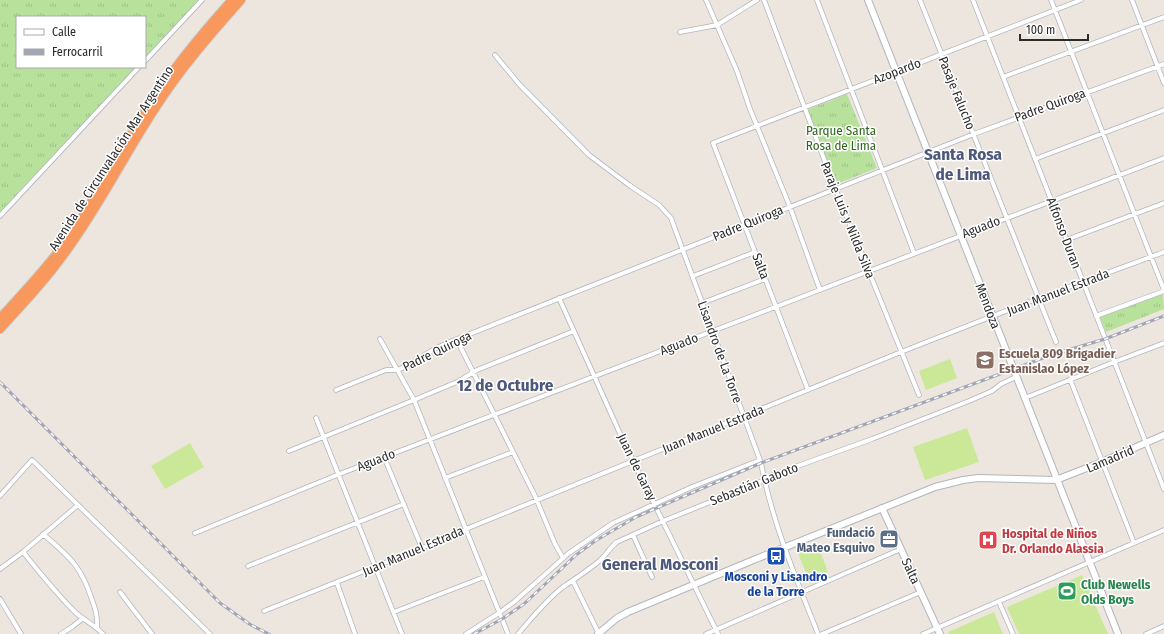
<svg xmlns="http://www.w3.org/2000/svg" width="1164" height="634" viewBox="0 0 1164 634" font-family="'Fira Sans Condensed',sans-serif">
  <style>
    .grass { fill: url(#grass-tufts) }
    .pitch { fill: #cbe898 }
    .lines { fill: none; stroke-linecap: round; stroke-linejoin: round }
    .street-casing { stroke: #b1b5be; stroke-width: 5.5 }
    .secondary-casing { stroke: #b1b5be; stroke-width: 8 }
    .highway-casing { stroke: #c8c8c8; stroke-width: 10 }
    .street { stroke: #fff; stroke-width: 4 }
    .secondary { stroke: #fff; stroke-width: 6 }
    .highway { stroke: #f9985c; stroke-width: 8 }
    .rail-casing { stroke: #a1a5b5; stroke-width: 3 }
    .rail { stroke: #fff; stroke-width: 1.5; stroke-dasharray: 4.5; stroke-linecap: butt }
    .labels { text-anchor: middle; dominant-baseline: central; stroke-width: 3; stroke-linejoin: round; paint-order: stroke }
    .street-label { font-size: 13px; fill: #2b2b2b; stroke: #fff }
    .park-label { font-size: 13px; fill: #30671d; stroke: #fff }
    .education-label { font-size: 13px; font-weight: bold; fill: #785e54; stroke: #fff; text-anchor: start }
    .service-label { font-size: 13px; font-weight: bold; fill: #4e5e75; stroke: #fff; text-anchor: end }
    .health-label { font-size: 13px; font-weight: bold; fill: #be3a42; stroke: #fff; text-anchor: start }
    .transit-label { font-size: 13px; font-weight: bold; fill: #164399; stroke: #fff }
    .leisure-label { font-size: 13px; font-weight: bold; fill: #27864d; stroke: #fff; text-anchor: start }
    .district-label { font-size: 17px; font-weight: bold; fill: #4d587b; stroke: #fff }
  </style>
  <defs>
    <pattern id="grass-tufts" width="24" height="20" patternUnits="userSpaceOnUse"><rect width="24" height="20" fill="#b8e19c"/><path d="M3 7l-1-3M5 7V3M7 7l1-3M15 17l-1-3M17 17v-4M19 17l1-3" fill="none" stroke="#9ec187"/></pattern>
  </defs>
  <rect width="100%" height="100%" fill="#ede6de"/>
  <!-- grass -->
  <path class="grass" d="M0,0H201L145,59V17H17V67H138L0,213Z
    M847,94L877,168L837,184L807,110Z
    M1163,294L1164,309L1106,332L1100,317Z"/>
  <!-- pitch -->
  <path class="pitch" d="M950,359L957,378L926,390L919,371Z
    M967,428L979,462L925,480L913,447Z
    M190,443L204,467L165,489L151,466Z
    M817,543L828,572L809,580L797,551Z
    M1082,575L1108,634H1019L1007,607Z
    M994,612L1003,634H949L948,632Z"/>
  <g class="lines">
    <defs>
      <path id="street" d="M706,0L737,71L750,109L790,207L820,290
        M764,0L835,188L919,395
        M817,0L914,253
        M920,0L1056,342
        M973,0L1164,489
        M1051,0L1164,290
        M1132,0L1164,83
        M680,32L717,25L757,0
        M495,55L519,84L589,155L629,185L659,205L671,218L761,463C772,522 796,578 818,634
        M145,61L202,0
        M1003,77L1164,17
        M1035,159L1164,110
        M0,216L139,67
        M1066,240L1164,203
        M693,276L755,252
        M559,298L622,438L718,634
        M702,303L765,279
        M1096,316L1164,291
        M380,339L414,400L508,634
        M457,340L535,496L555,544L563,558
        M1070,379L1134,543
        M336,390L386,370H398L412,363L431,351L447,343L974,134L1164,64
        M808,390L713,143L1081,0
        M1025,398L1114,362L1164,343
        M316,418L402,634
        M289,451L414,400L457,382L477,370L574,331
        M384,457L422,548
        M445,478L513,452
        M0,496L32,460L210,634
        M195,533L337,475L1164,158
        M43,534C68,556 80,564 91,597C95,608 98,617 97,628
        M633,535L652,577
        M23,552C39,572 56,593 74,611C83,620 95,625 103,634
        M248,566L404,504
        M0,569L23,552L78,505
        M573,581L599,634
        M337,583L355,634
        M120,592L152,634
        M0,599L21,634
        M999,602L1013,634
        M264,611L422,548L466,529L901,352L1039,298L1164,252
        M394,612L484,577
        M61,634L72,627L82,619
        M466,634L499,613L514,602L569,553L613,523L692,487L760,460
        M518,634C532,618 546,600 563,587C575,579 587,571 598,562C606,556 610,547 617,542L663,521L760,482L770,476L872,439L969,401L992,391L1001,384L1016,377
        M706,634L901,549
        M822,634L921,592
        M923,634L1164,530
        M1146,634L1164,626"/>
      <path id="secondary" d="M868,0L1118,634
        M882,508L940,634
        M598,634L617,618L628,612L751,561L935,487L963,480L978,478L1056,480L1102,462L1164,435"/>
      <path id="highway" d="M0,318C23,293 47,268 67,240C98,196 121,147 151,102C175,66 203,32 232,0
        M0,329C25,302 51,274 72,243C103,199 127,151 156,107C181,68 211,34 241,0"/>
    </defs>
    <!-- street casing -->
    <use href="#street" class="street-casing"/>
    <!-- secondary casing -->
    <use href="#secondary" class="secondary-casing"/>
    <!-- highway casing -->
    <use href="#highway" class="highway-casing"/>
    <!-- street -->
    <use href="#street" class="street"/>
    <!-- secondary -->
    <use href="#secondary" class="secondary"/>
    <!-- highway -->
    <use href="#highway" class="highway"/>
    <defs>
      <path id="rail" d="M0,382L220,603L251,625L269,634
        M474,634L502,619L524,604L576,555L595,541L636,517L761,463L1016,368L1051,355L1105,339L1164,316"/>
    </defs>
    <!-- rail casing -->
    <use href="#rail" class="rail-casing"/>
    <!-- rail -->
    <use href="#rail" class="rail"/>
  </g>
  <!-- icons -->
  <defs>
    <symbol id="school-square" viewBox="-11 -11 22 22"><rect x="-9" y="-9" width="18" height="18" rx="4" fill="#8d6e63" stroke="#fff"/><path d="M0-5L7-2L0 1L-7-2ZM-4 1L0 2.5L4 1V4Q0 6-4 4Z" fill="#fff"/></symbol>
    <symbol id="office-square" viewBox="-11 -11 22 22"><rect x="-9" y="-9" width="18" height="18" rx="4" fill="#5c6f8a" stroke="#fff"/><path d="M-6-3h4V-5.5h4V-3h4V5H-6ZM-1-4.5V-3h2v-1.5ZM-6 0V1H6V0Z" fill="#fff"/></symbol>
    <symbol id="hospital-square" viewBox="-11 -11 22 22"><rect x="-9" y="-9" width="18" height="18" rx="4" fill="#e0444e" stroke="#fff"/><path d="M-5-5h3v3.5h4V-5h3V5h-3V1.5h-4V5h-3Z" fill="#fff"/></symbol>
    <symbol id="bus-square" viewBox="-11 -11 22 22"><rect x="-9" y="-9" width="18" height="18" rx="4" fill="#1a4fb4" stroke="#fff"/><path d="M-5-6H5V4H4V6H2V4H-2V6H-4V4H-5ZM-3.5-4V0h7V-4ZM-3.5 1.2v1.5H-2V1.2ZM2 1.2v1.5H3.5V1.2Z" fill="#fff"/></symbol>
    <symbol id="stadium-square" viewBox="-11 -11 22 22"><rect x="-9" y="-9" width="18" height="18" rx="4" fill="#2e9e5b" stroke="#fff"/><path d="M0-5a6.5 5 0 1 0 0 10a6.5 5 0 1 0 0-10ZM-3.5-1.8h7v3.6h-7Z" fill="#fff"/></symbol>
  </defs>
  <g fill-rule="evenodd">
    <use href="#school-square" x="974" y="349" width="22" height="22"/>
    <use href="#office-square" x="878" y="528" width="22" height="22"/>
    <use href="#hospital-square" x="977" y="529" width="22" height="22"/>
    <use href="#bus-square" x="765" y="545" width="22" height="22"/>
    <use href="#stadium-square" x="1056" y="580" width="22" height="22"/>
  </g>
  <g class="labels">
    <!-- street labels -->
    <g class="street-label">
      <text transform="translate(897 71) rotate(-21)">Azopardo</text>
      <text transform="translate(957 93) rotate(68)">Pasaje Falucho</text>
      <text transform="translate(1050 105) rotate(-20)">Padre Quiroga</text>
      <text transform="translate(111 158) rotate(-57)">Avenida de Circunvalación Mar Argentino</text>
      <text transform="translate(848 220) rotate(68)">Paraje Luis y Nilda Silva</text>
      <text transform="translate(748 223) rotate(-22)">Padre Quiroga</text>
      <text transform="translate(981 227) rotate(-21)">Aguado</text>
      <text transform="translate(1064 233) rotate(69)">Alfonso Duran</text>
      <text transform="translate(761 266) rotate(69)">Salta</text>
      <text transform="translate(1058 292) rotate(-21)">Juan Manuel Estrada</text>
      <text transform="translate(988 306) rotate(69)">Mendoza</text>
      <text transform="translate(679 344) rotate(-21)">Aguado</text>
      <text transform="translate(437 351) rotate(-26)">Padre Quiroga</text>
      <text transform="translate(720 352) rotate(70)">Lisandro de La Torre</text>
      <text transform="translate(713 429) rotate(-22)">Juan Manuel Estrada</text>
      <text transform="translate(1110 459) rotate(-23)">Lamadrid</text>
      <text transform="translate(376 460) rotate(-21)">Aguado</text>
      <text transform="translate(637 467) rotate(64)">Juan de Garay</text>
      <text transform="translate(754 484) rotate(-22)">Sebastián Gaboto</text>
      <text transform="translate(413 551) rotate(-23)">Juan Manuel Estrada</text>
      <text transform="translate(911 571) rotate(65)">Salta</text>
    </g>
    <!-- park labels -->
    <g class="park-label">
      <text x="841" y="130">Parque Santa<tspan x="841" dy="15">Rosa de Lima</tspan></text>
    </g>
    <!-- education labels -->
    <g class="education-label">
      <text x="999" y="353">Escuela 809 Brigadier<tspan x="999" dy="15">Estanislao López</tspan></text>
    </g>
    <!-- service labels -->
    <g class="service-label">
      <text x="875" y="532">Fundació<tspan x="875" dy="15">Mateo Esquivo</tspan></text>
    </g>
    <!-- health labels -->
    <g class="health-label">
      <text x="1002" y="533">Hospital de Niños<tspan x="1002" dy="15">Dr. Orlando Alassia</tspan></text>
    </g>
    <!-- transit labels -->
    <g class="transit-label">
      <text x="776" y="576">Mosconi y Lisandro<tspan x="776" dy="15">de la Torre</tspan></text>
    </g>
    <!-- leisure labels -->
    <g class="leisure-label">
      <text x="1081" y="584">Club Newells<tspan x="1081" dy="15">Olds Boys</tspan></text>
    </g>
    <!-- district labels -->
    <g class="district-label">
      <text x="963" y="154">Santa Rosa<tspan x="963" dy="20">de Lima</tspan></text>
      <text x="505" y="385">12 de Octubre</text>
      <text x="660" y="564">General Mosconi</text>
    </g>
  </g>
  <!-- legend -->
  <rect x="16" y="16" width="130" height="52" fill="#ffffff" stroke="#aaaaaa"/>
  <rect x="24" y="29" width="20" height="6" fill="#ffffff" stroke="#aaaaaa"/>
  <text x="52" y="36" font-size="12" fill="#2b2b2b">Calle</text>
  <rect x="24" y="49" width="20" height="6" fill="#a1a5b5" stroke="#aaaaaa"/>
  <text x="52" y="56" font-size="12" fill="#2b2b2b">Ferrocarril</text>
  <!-- scale -->
  <path d="M1020 34v6h68v-6" fill="none" stroke="#2b2b2b" stroke-width="2"/>
  <text x="1026" y="34" font-size="12" fill="#2b2b2b" stroke="#ffffff" stroke-width="3" paint-order="stroke">100 m</text>
</svg>
